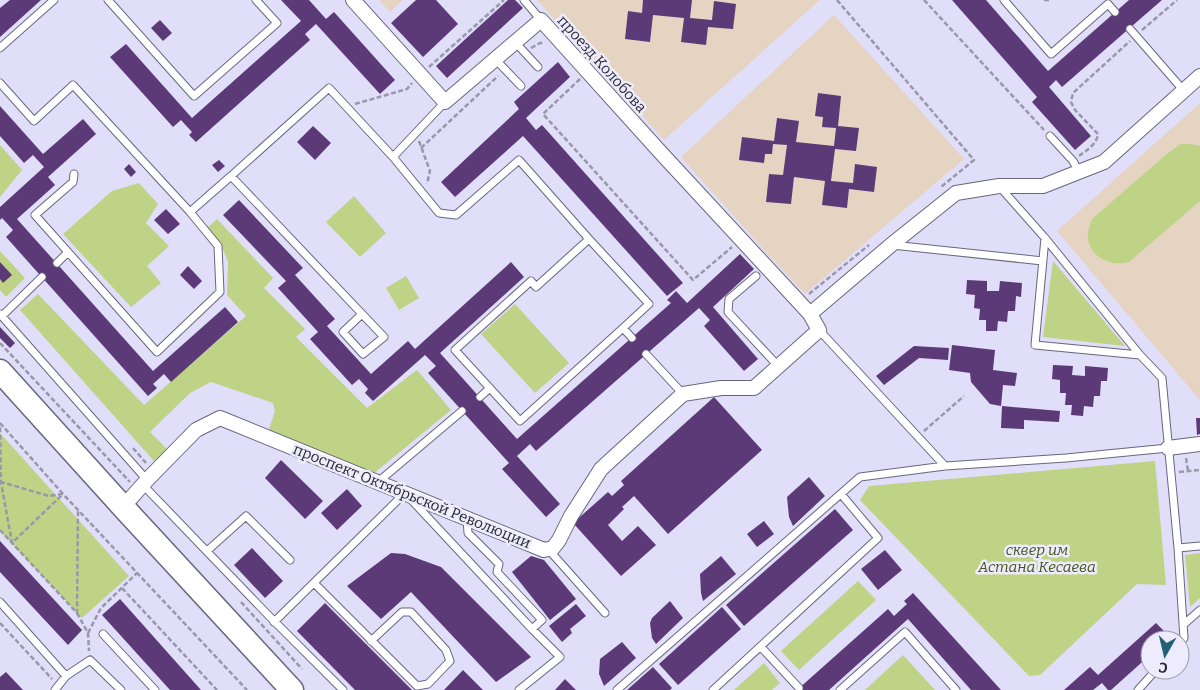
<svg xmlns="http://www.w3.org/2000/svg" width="1200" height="690" viewBox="0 0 1200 690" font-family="Bitter,serif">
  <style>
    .education { fill: #e6d4c3 }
    .green { fill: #bed386 }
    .building { fill: #5c3a78 }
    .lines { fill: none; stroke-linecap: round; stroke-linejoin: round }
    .service-casing { stroke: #69667d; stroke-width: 9 }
    .minor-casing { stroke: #69667d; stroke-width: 16 }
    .primary-casing { stroke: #69667d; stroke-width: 25 }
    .path { stroke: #9998ab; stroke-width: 2.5; stroke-dasharray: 5 2.5; stroke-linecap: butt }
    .service { stroke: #fff; stroke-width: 7 }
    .minor { stroke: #fff; stroke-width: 14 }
    .primary { stroke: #fff; stroke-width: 22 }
    .labels { text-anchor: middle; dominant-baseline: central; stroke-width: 5; stroke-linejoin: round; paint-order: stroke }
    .street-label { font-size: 15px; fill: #292832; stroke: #eeecfc }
    .park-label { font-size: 15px; font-style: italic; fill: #46531b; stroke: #eeecfc }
  </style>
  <rect width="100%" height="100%" fill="#e0def8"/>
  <!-- education -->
  <path class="education" d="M379,0H403L390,12Z
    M537,0H820L664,140Z
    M834,15L964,159L805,294L764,250L681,157Z
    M1200,103V400L1057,231Z"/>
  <!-- green -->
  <path class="green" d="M1181,144H1190L1200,146V201L1129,262C1112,267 1091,258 1088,239C1087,232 1090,225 1092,219L1168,153Z
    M0,145L22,170L0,197Z
    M139,183L158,204L146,223L169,246L147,266L161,283L131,307L63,234L112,191Z
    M354,196L386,233L360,257L326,222Z
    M217,219L273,278L264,288L305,329L296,337L367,408L417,370L451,410L373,474L268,432L275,411L273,403L211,382L190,393L150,432L168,450L154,461L20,310L38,294L144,405L246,316L227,295L228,262L222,247L207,228Z
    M0,251L25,278L6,297L0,290Z
    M1053,261L1125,346L1043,337Z
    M406,276L419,298L399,310L386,288Z
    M515,304L569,363L535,393L481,334Z
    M0,433L129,576L82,618L0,531Z
    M1155,461L1166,585L1137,584L1040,675L1029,676L860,500L869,486Z
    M1200,553V598L1190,607L1185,555Z
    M858,581L876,600L799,670L781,651Z
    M903,655L935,690H865Z
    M764,663L780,683L772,690H734Z"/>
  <!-- building -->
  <path class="building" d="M10,0H41L0,37V8Z
    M281,0H309L326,19L334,12L395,80L380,94L316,24L305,34L310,40L196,142L189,135L192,132L181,120L173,127L110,57L126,44L192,118L301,21Z
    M416,0H436L458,24L423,57L391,23Z
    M508,0H515L523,8L447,78L436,66Z
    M643,0H692L690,18L712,20L714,1L736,4L733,29L708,27L706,45L681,42L684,18L653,15L650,42L625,39L628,11L642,13Z
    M952,0H986L1048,71L1129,0H1162L1062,87L1056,80L1049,87L1091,136L1075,150L1032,102L1037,97Z
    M160,20L172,33L163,41L151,28Z
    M558,62L570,77L526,118L536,130L542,125L683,283L667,296L523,136L455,197L441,182L519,109L514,102Z
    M818,93L841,96L838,126L859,128L856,151L835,149L831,181L853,183L855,164L877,167L874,192L849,189L847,208L822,205L825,181L794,177L791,204L766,202L769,174L783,175L787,145L773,144L772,154H765L764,163L739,160L742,137L774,141L777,118L799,121L796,142L834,146L836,128L822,127L823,117L815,116Z
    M0,106L43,154L83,119L96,134L48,177L55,185L17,219L153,371L225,307L238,322L171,382L164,374L153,384L157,388L148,396L6,237L13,230L2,218L0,220V207L44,167L33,155L24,163L0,136Z
    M313,126L331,143L315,160L297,142Z
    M219,160L225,166L218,172L212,165Z
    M129,164L136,172L131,177L124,169Z
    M239,200L303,268L295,275L335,319L327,326L371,374L408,341L415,349L511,262L524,277L440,353L517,439L671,303L667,300L676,291L687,303L740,254L754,269L713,307L758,359L744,371L704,326L710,320L699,308L536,451L530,444L517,456L560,504L546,517L502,469L509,463L428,373L436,366L425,355L373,401L365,393L368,389L359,379L352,385L310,339L318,332L278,288L286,281L223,215Z
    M166,209L180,224L168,234L154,220Z
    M0,262L12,275L3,283L0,279Z
    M188,266L202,281L194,289L180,275Z
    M967,280L987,281V291H999L1000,281L1022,283L1021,297L1016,296L1015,311H1008L1007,322L998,321L997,331H986V320H979L980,309L974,308L975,295L966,294Z
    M0,327L15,343L10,348L0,338Z
    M952,345L995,350L993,370L1017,373L1015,386L1003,385L1001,406L990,404L971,382L970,373L949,370Z
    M914,346L949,348L948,360L919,358L884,385L876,376Z
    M1053,365L1073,366L1072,375L1085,376V366L1108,368L1107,381H1101L1100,396H1094L1093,407L1084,406L1083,416L1071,415L1072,405H1065L1066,393H1060V380L1052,379Z
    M714,397L762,450L668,534L634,496L622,507L624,509L608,525L622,541L638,526L656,545L621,576L573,523L608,492L612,496L624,485L621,481Z
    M1002,406L1060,411L1059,422L1024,420V429L1001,428Z
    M1196,418H1200V434L1197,435Z
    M281,460L323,501L305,519L265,478Z
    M809,477L825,496L793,526L789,517L787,497Z
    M347,489L362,506L337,530L321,513Z
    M835,509L853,530L744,626L726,605Z
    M764,521L774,534L757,547L747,534Z
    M0,541L82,630L68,645L0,572Z
    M252,548L283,581L265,598L234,565Z
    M885,550L902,570L878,590L861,569Z
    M391,553L405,554L441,567L531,657L496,682L411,592L381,619L347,586Z
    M531,556L544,560L576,599L550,620L512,572Z
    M721,556L736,574L703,601L701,593L700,574Z
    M913,593L1001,690H971L908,619L829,690H797L888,609L894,616L907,604L904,601Z
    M120,599L201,690H170L102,615Z
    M670,601L683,618L656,644L652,638L650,623L652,618Z
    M325,603L412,690H355L297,631Z
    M576,604L586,616L570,629L572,633L562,642L549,626Z
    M722,607L741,629L678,685L659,664Z
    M1156,623L1170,637L1167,640H1150V655L1111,690H1108L1102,683L1093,690H1064L1090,667L1098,675Z
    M622,642L636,658L604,686L599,674L600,659Z
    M653,667L672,688L670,690H627Z
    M463,670L483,690H444Z
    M6,672L23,690H0V677Z
    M565,679L576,690H555Z"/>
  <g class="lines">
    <defs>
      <path id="service" d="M108,0L194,96L277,23L256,0
        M524,0L541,20
        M1004,0L1051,54L1108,4L1115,12
        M1130,29L1184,91
        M515,42L538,67
        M0,48L54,0
        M495,59L521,86
        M0,83L34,121L73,85L190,212
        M1050,136L1073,161L1079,172
        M393,157L439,213L456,215L519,160L589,239
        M74,174L73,182L35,215L157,352L220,292L218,246L190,212L231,176
        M999,186L1045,238L1140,355L1162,378L1178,548L1184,638L1180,643
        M1045,238L1035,345L1140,355
        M892,245L1043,261
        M57,263L68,252
        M756,276L729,299L728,312L779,367
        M0,314L147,480
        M362,314L343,332L363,354L384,337L231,176L329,88L393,157L445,102
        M2,316L42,277
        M623,328L520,421L455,350L531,281L536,287L589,239L649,304L623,328L632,338
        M819,330L945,466
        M646,354L683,394
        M480,397L490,388
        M378,482L462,411
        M143,485L270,617L343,690
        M467,519L468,533L499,564L497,572L542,620L532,629L560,657L519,690
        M1178,548L1200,546
        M548,549L605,613
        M207,551L246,516L290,560
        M314,583L417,686L428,684L450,661L446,650L411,612H402L371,641
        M0,602L66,676
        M274,622L405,493L532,629
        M1183,625L1200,610
        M103,634L155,690
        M761,647L799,688
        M55,690L66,676L90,660L121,690
        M617,690L860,477L945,466L1066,458L1168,448
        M713,690L878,538L841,494
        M840,690L905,632L956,690
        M1138,690L1156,670"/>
      <path id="minor" d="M810,314L891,245L956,193L999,186H1043L1104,162L1200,76
        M1168,448L1200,444
        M123,507L147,480L196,430L220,418L544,550L553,548L559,540L571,516L601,469L683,394L721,388H754L819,330L810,314L799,302L662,154L541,20L445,102L353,0"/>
      <path id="primary" d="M0,371L123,507L292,690"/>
    </defs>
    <!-- service casing -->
    <use href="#service" class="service-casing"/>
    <!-- minor casing -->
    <use href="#minor" class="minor-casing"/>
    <!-- primary casing -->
    <use href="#primary" class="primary-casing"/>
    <!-- path -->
    <path class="path" d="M837,0L974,160L941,187
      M924,0L1044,130
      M1044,0H1051
      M1142,30L1177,0
      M531,48L540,43H544
      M429,67L504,0
      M580,79L543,114L693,280L732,247
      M355,104L407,89L412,83
      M419,141L430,171L427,184
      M421,148L498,76
      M1079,156C1087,150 1097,144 1098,134L1075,110L1071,102L1073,93L1130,41
      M809,294L869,245
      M0,343L130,482
      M0,423L63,494L247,690
      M924,431L964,396
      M133,448L146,463
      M1186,458L1188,471
      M1179,472L1200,470
      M0,482H1L49,496L63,494L12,543L1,482L0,424
      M0,530L77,613L78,509
      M122,588L217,690
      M241,602L302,669
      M77,613L88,633L89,651
      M0,623L52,679
      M88,633L101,608L137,573"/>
    <!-- service -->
    <use href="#service" class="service"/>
    <!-- minor -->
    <use href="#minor" class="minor"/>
    <!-- primary -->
    <use href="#primary" class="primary"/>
  </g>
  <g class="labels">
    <!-- street labels -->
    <g class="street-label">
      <text transform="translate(602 64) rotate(48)">проезд Колобова</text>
      <text transform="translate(412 496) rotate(22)">проспект Октябрьской Революции</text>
    </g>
    <!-- park labels -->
    <g class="park-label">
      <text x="1037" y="550">сквер им<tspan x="1037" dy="17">Астана Кесаева</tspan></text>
    </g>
  </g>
  <!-- north arrow -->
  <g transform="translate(1165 655) rotate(188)"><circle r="24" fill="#eeecfc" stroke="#9f9eab"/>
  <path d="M0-4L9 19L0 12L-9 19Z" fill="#216276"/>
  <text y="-8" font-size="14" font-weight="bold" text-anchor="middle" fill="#292832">С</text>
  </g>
</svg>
